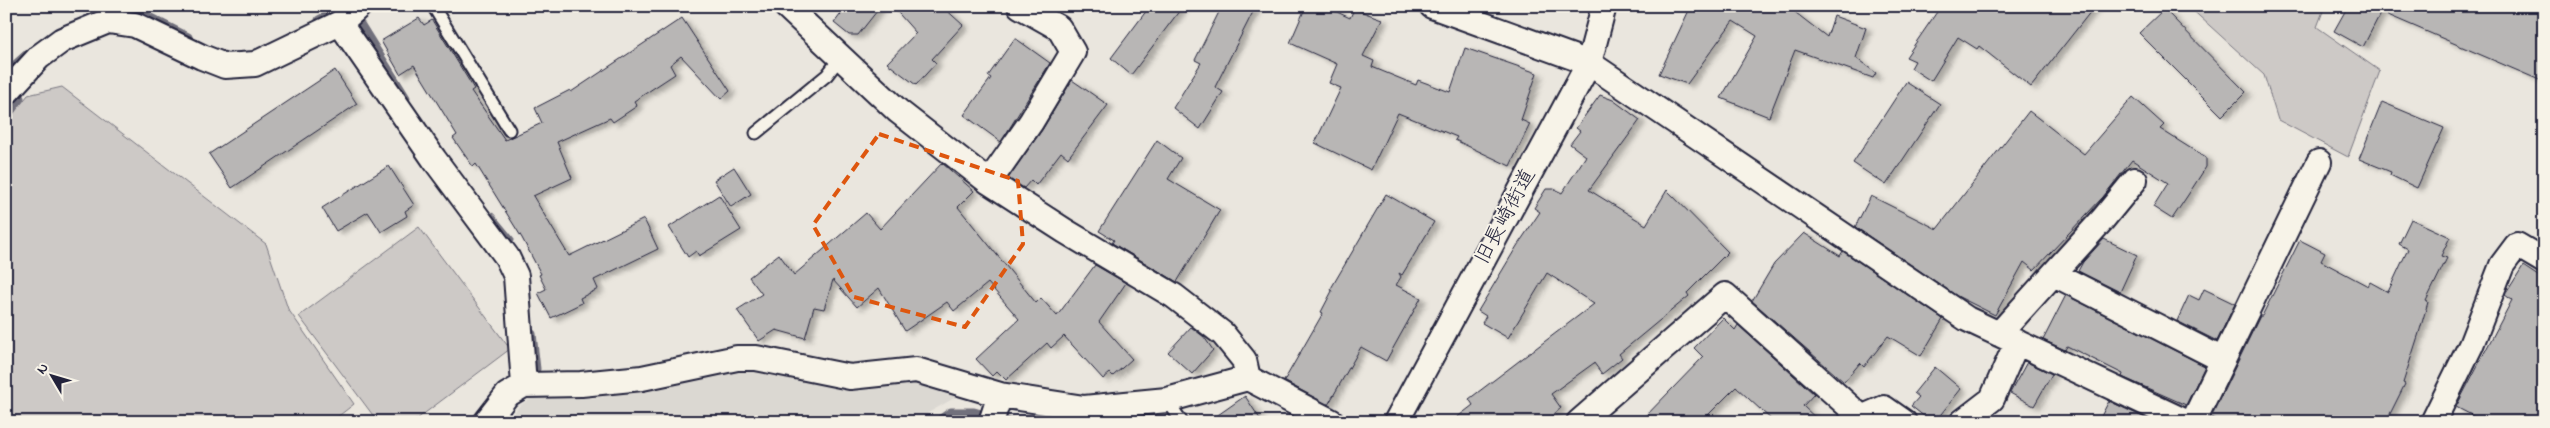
<svg xmlns="http://www.w3.org/2000/svg" width="2550" height="428" viewBox="0 0 2550 428" font-family="'Indie Flower','Klee One',sans-serif">
  <style>
    .built { fill: #dbd8d2 }
    .green { fill: #cdc9c6; stroke: #787680 }
    .lines { fill: none; stroke-linecap: round; stroke-linejoin: round }
    .stream { stroke: #716f7b; stroke-width: 9 }
    .building { fill: #b8b6b5; stroke: #22223b; filter: url(#shadow) }
    .service-casing { stroke: #22223b; stroke-width: 15 }
    .minor-casing { stroke: #22223b; stroke-width: 28 }
    .service { stroke: #f7f3e8; stroke-width: 11 }
    .minor { stroke: #f7f3e8; stroke-width: 24 }
    .marked { fill: none; stroke: #de560e; stroke-width: 4; stroke-dasharray: 10 6; stroke-linejoin: round }
    .labels { text-anchor: middle; dominant-baseline: central; stroke-width: 4; stroke-linejoin: round; paint-order: stroke }
    .street-label { font-size: 21px; fill: #22223b; stroke: #f7f3e8 }
  </style>
  <defs>
    <filter id="shadow"><feDropShadow dx="5.5" dy="3" stdDeviation="2.5" flood-color="#0004"/></filter>
  </defs>
  <rect width="100%" height="100%" fill="#eae6de"/>
  <filter id="ink" filterUnits="userSpaceOnUse"><feTurbulence type="fractalNoise" baseFrequency=".02" numOctaves="2"/><feDisplacementMap in="SourceGraphic" scale="10" xChannelSelector="R" yChannelSelector="G"/><feConvolveMatrix kernelMatrix="1 2 1 2 8 2 1 2 1" color-interpolation-filters="sRGB"/></filter>
  <g filter="url(#ink)">
    <!-- built -->
    <path class="built" d="M750,369L847,389L911,382L956,397L928,413L922,422H507L519,406L539,393L594,398Z"/>
    <!-- green -->
    <path class="green" d="M2188,6H2325L2317,27L2380,71L2348,157L2278,120L2264,75Z
      M62,87L266,244L288,309L354,404L331,422H6V123L28,95Z
      M419,227L510,349L413,422H378L299,316Z"/>
    <g class="lines">
      <!-- stream -->
      <path class="stream" d="M139,12L188,37
        M319,20L334,12L337,6
        M360,24L406,98
        M6,73L26,55
        M6,117L20,98
        M491,217L510,240
        M532,334L536,369
        M937,422L951,412H974L1010,422"/>
    </g>
    <!-- building -->
    <path class="building" d="M847,6H881L858,35H849L834,23Z
      M892,6H942L963,25L932,59L936,63L916,85L887,63L916,33Z
      M1150,6H1183L1131,75L1111,58Z
      M1222,6H1256L1215,87L1223,92L1200,129L1173,108L1201,63L1195,60Z
      M1306,6H1324L1350,18L1354,9L1382,19L1363,56L1374,61L1372,67L1416,85L1418,80L1450,92L1465,48L1537,73L1521,120L1530,124L1510,166L1455,140L1457,137L1398,113L1371,170L1315,143L1341,88L1329,83L1337,64L1290,43Z
      M1691,6H1787L1827,37L1834,16L1866,28L1856,58L1876,73L1873,78L1795,50L1769,117L1721,98L1757,36L1733,21L1687,84L1659,74Z
      M1941,6H2095L2031,87L1979,46L1977,49L1958,37L1931,81L1911,68L1915,61L1906,57Z
      M2348,6H2544V82L2381,12L2363,47L2334,31Z
      M2164,9L2246,92L2222,116L2139,33Z
      M419,18L424,25L432,20L474,89L471,91L505,140L542,123L535,108L570,90L571,92L682,18L730,91L721,99L681,56L670,65L675,74L634,101L637,106L613,122L610,118L557,142L572,178L533,196L569,256L644,219L658,249L594,280L598,289L580,298L582,303L551,318L538,293L546,289L539,275L541,274L522,238L476,164L473,167L453,138L457,135L414,65L400,74L381,41Z
      M1015,38L1050,63L1001,142L964,115L991,78L988,76Z
      M335,70L357,104L232,188L209,154Z
      M1072,80L1108,105L1068,158L1061,152L1036,185L1031,180L1024,188L1008,178L1042,130Z
      M1906,82L1940,104L1886,185L1853,163Z
      M1600,95L1613,100L1640,120L1589,190L1646,225L1667,190L1728,252L1687,293L1689,296L1619,354L1622,358L1602,374L1594,363L1551,394L1561,408L1545,422H1451L1473,405L1469,399L1594,304L1547,273L1508,338L1482,323L1486,316L1478,311L1517,246L1540,212L1534,208L1546,189H1554L1562,193L1586,156L1570,144L1580,131L1576,128Z
      M2133,97L2164,125L2160,129L2206,158V167L2188,195L2172,219L2153,207L2168,183L2132,160L2103,197L2034,270L2024,262L1995,315L1957,296L1855,227L1871,196L1937,229L2029,111L2084,154Z
      M2382,102L2444,128L2417,188L2390,175L2391,172L2359,159Z
      M1157,140L1181,158L1168,179L1220,210L1177,282L1112,243L1114,240L1099,231Z
      M942,163L974,191L958,207L1036,303L1041,298L1057,316L1095,265L1126,283L1099,322L1132,359L1113,376L1110,373L1103,379L1064,336L1051,348L1047,343L1006,380L997,371L992,376L976,359L1019,319L988,283L954,311L947,302L905,331L879,288L857,307L833,280L824,309L814,307L805,338L776,330L759,341L737,310L762,294L749,277L779,254L794,275L866,213L880,229Z
      M389,166L414,205L405,211L407,216L381,232L368,212L336,231L322,208Z
      M734,167L751,194L731,207L714,180Z
      M1386,194L1434,222L1402,275L1399,273L1401,277L1396,285L1421,298L1386,361L1361,347L1328,405L1284,381L1323,313L1321,312L1332,291L1330,290Z
      M719,195L741,230L699,256L696,251L688,257L669,227Z
      M2411,219L2450,237L2441,256L2447,258L2426,301L2428,302L2419,333L2403,383L2405,384L2386,422H2220L2211,417L2260,316H2262L2300,240L2325,253L2321,261L2368,286L2370,282L2388,292L2408,249L2399,244Z
      M1804,233L1840,256L1843,251L1943,319L1921,356L1888,336L1864,367L1860,363L1844,382L1752,301L1774,264Z
      M2104,239L2137,255L2120,292L2078,271L2083,262Z
      M2523,266L2544,280V422H2485L2456,407L2512,300L2505,295Z
      M2204,289L2235,304L2217,341L2177,321L2189,295L2199,300Z
      M2066,295L2205,366L2186,405L2122,377L2123,374L2067,346L2065,350L2043,340Z
      M1723,318L1735,330L1738,325L1814,394L1803,406L1820,422H1774L1736,387L1701,422H1640L1703,357L1694,348Z
      M1191,327L1204,337L1213,350L1192,374L1168,352Z
      M2027,362L2052,374L2034,406L2010,393Z
      M1935,367L1961,389L1937,419L1934,416L1930,421L1911,406L1919,397L1914,393Z
      M1245,396L1262,422H1208Z
      M2109,401L2145,418L2143,422H2098Z"/>
    <g class="lines">
      <defs>
        <path id="service" d="M433,6L509,130
          M756,133L827,75L840,58
          M1167,400L1182,422"/>
        <path id="minor" d="M786,6L898,111L989,182L1065,231L1174,296L1223,334L1244,360L1248,378L1332,422
          M1432,6L1589,63L1967,319L2186,422
          M340,23L434,159L507,257L516,276L524,385
          M6,93L39,57L62,40L108,21L135,25L202,57L225,66L255,64L340,23L359,6
          M989,182L1031,122L1073,52L1059,28L1020,6
          M2054,274L2223,360
          M1999,334L2103,219L2135,180
          M486,422L507,395L524,385L581,384L642,378L737,358H756L850,377L916,370L1000,395L1084,408L1167,400L1248,378
          M991,422L1000,395
          M1396,422L1589,63L1604,6
          M1579,422L1725,295L1862,418
          M1852,422L1884,408L1904,422
          M1962,422L1992,399L2017,342
          M2193,422L2319,162
          M2433,422L2471,345L2502,265L2517,245L2544,261"/>
      </defs>
      <!-- service casing -->
      <use href="#service" class="service-casing"/>
      <!-- minor casing -->
      <use href="#minor" class="minor-casing"/>
      <!-- service -->
      <use href="#service" class="service"/>
      <!-- minor -->
      <use href="#minor" class="minor"/>
    </g>
  </g>
  <!-- marked area -->
  <path class="marked" d="M879,134L1018,181L1023,244L965,327L854,297L813,225Z"/>
  <g class="labels">
    <!-- street labels -->
    <g class="street-label">
      <text transform="translate(1506 217) rotate(-62)">旧長崎街道</text>
    </g>
  </g>
  <!-- margin -->
  <rect width="2550" height="428" fill="none" stroke="#f7f3e8" stroke-width="25"/>
  <rect x="12" y="12" width="2525" height="403" fill="none" stroke="#22223b" stroke-width="2" filter="url(#ink)"/>
  <!-- north arrow -->
  <g transform="translate(52 376) rotate(308)" stroke="#f7f3e8" stroke-width="4" paint-order="stroke">
  <path d="M0-4L9 19L0 12L-9 19Z" fill="#22223b"/>
  <text y="-8" font-size="14" font-weight="bold" text-anchor="middle" fill="#22223b">N</text>
  </g>
</svg>
